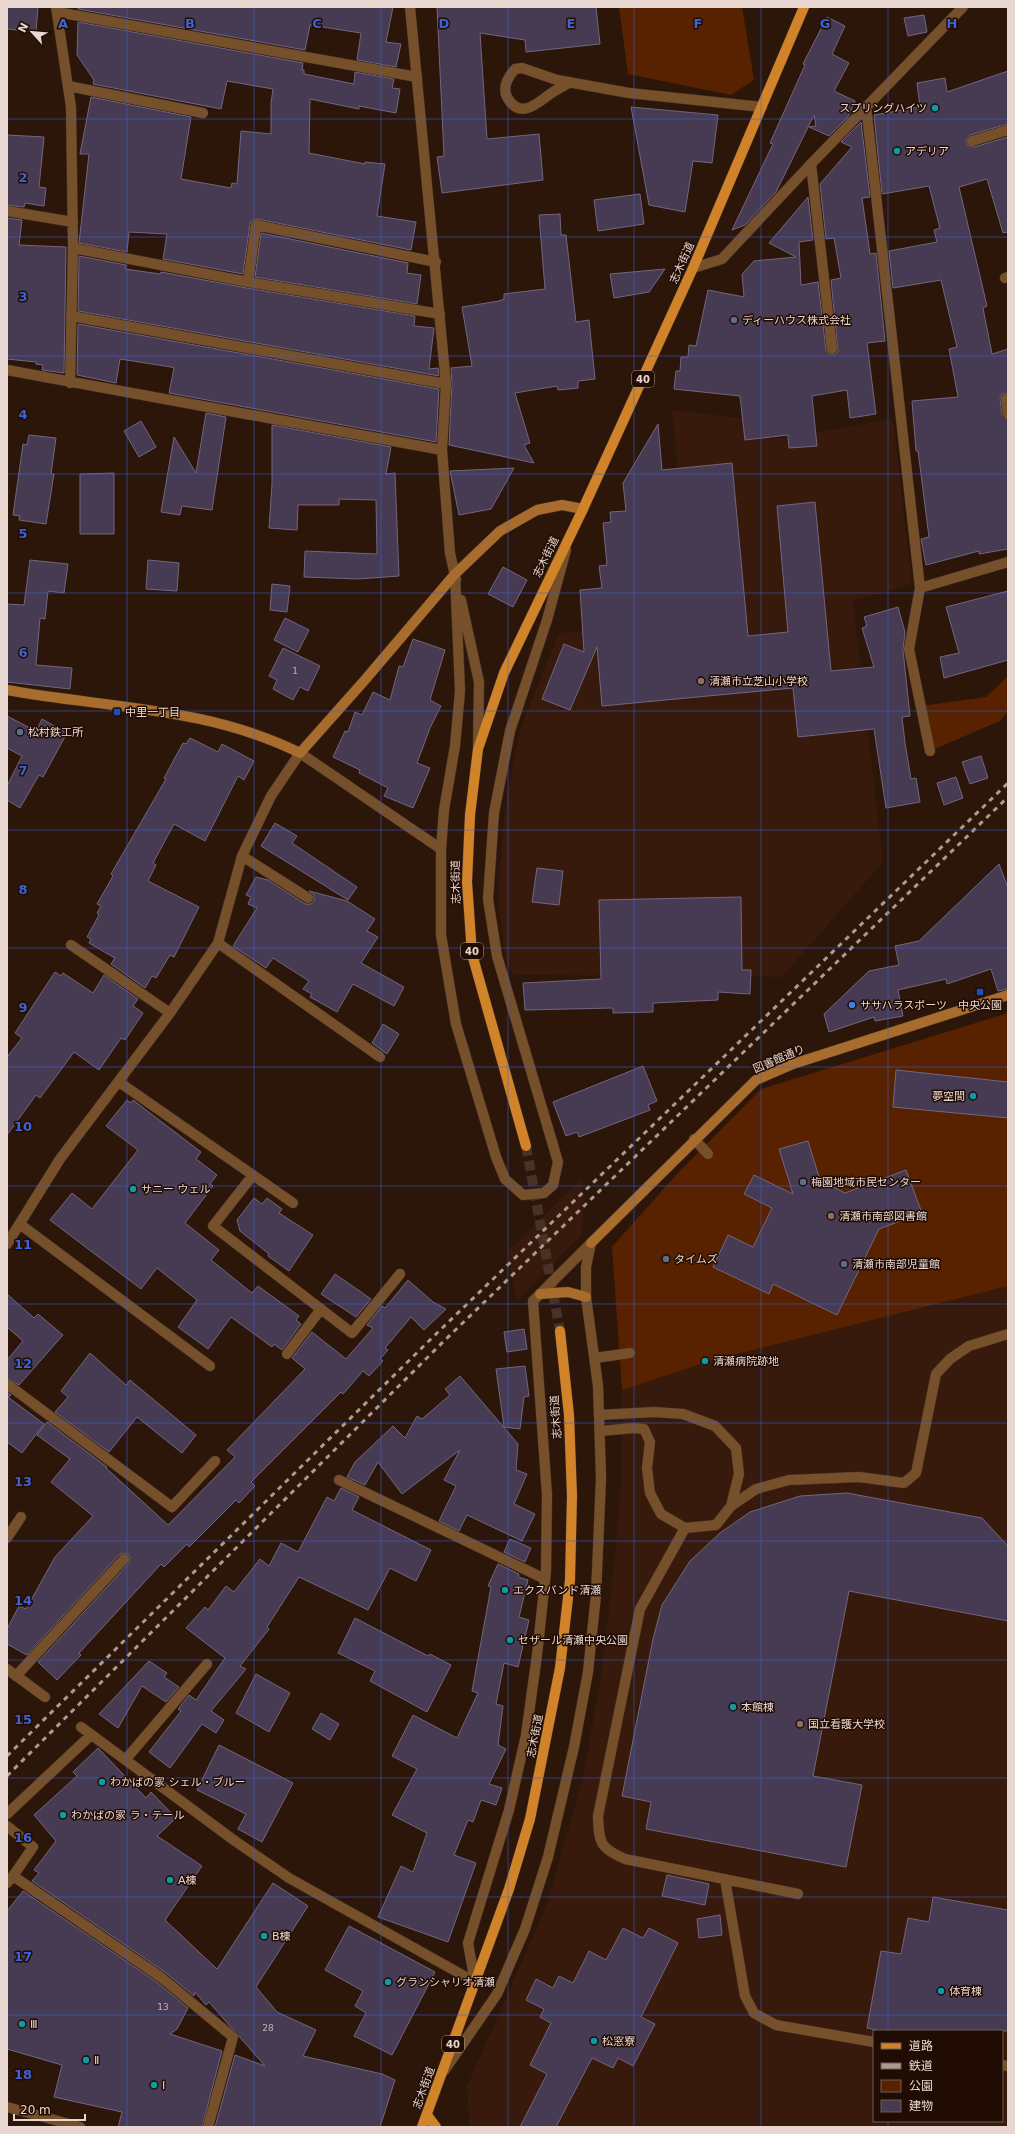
<svg xmlns="http://www.w3.org/2000/svg" width="1015" height="2134" viewBox="0 0 1015 2134" font-family="'DejaVu Sans','Noto Sans JP',sans-serif">
  <style>
    .built { fill: #371a0b; fill-rule: evenodd }
    .green { fill: #582201 }
    .building { fill: #463b52; stroke: #726680 }
    .lines { fill: none; stroke-linecap: round; stroke-linejoin: round }
    .primary-tunnel { stroke: #483227; stroke-width: 10; stroke-dasharray: 10 5; stroke-linecap: butt }
    .lane-casing { stroke: #463025; stroke-width: 11 }
    .street-casing { stroke: #463025; stroke-width: 11 }
    .secondary-casing { stroke: #463025; stroke-width: 11 }
    .primary-casing { stroke: #463025; stroke-width: 11 }
    .lane { stroke: #75502b; stroke-width: 10 }
    .street { stroke: #75502b; stroke-width: 10 }
    .secondary { stroke: #a86d2c; stroke-width: 10 }
    .primary { stroke: #d08329; stroke-width: 10 }
    .rail { stroke: #ac9990; stroke-width: 3; stroke-dasharray: 5 5; stroke-linecap: butt }
    .grid { fill: none; stroke: #3b63d7; stroke-width: 1; stroke-opacity: 0.55 }
    .culture-dot { fill: #0f9aa8; stroke: #210c03; stroke-width: 1.5 }
    .service-dot { fill: #5c6f8a; stroke: #210c03; stroke-width: 1.5 }
    .education-dot { fill: #8d6e63; stroke: #210c03; stroke-width: 1.5 }
    .transit-dot { fill: #1a4fb4; stroke: #210c03; stroke-width: 1.5 }
    .shop-dot { fill: #3f7fe0; stroke: #210c03; stroke-width: 1.5 }
    .labels { text-anchor: middle; dominant-baseline: central; stroke-width: 3; stroke-linejoin: round; paint-order: stroke }
    .number-label { font-size: 9px; fill: #c0b0b0 }
    .shield { fill: #210c03; stroke: #ac9a92; stroke-width: 1 }
    .shield-label { font-size: 10px; font-weight: bold; fill: #e8d7d0 }
    .poi-label { font-size: 11px; fill: #e8d7d0; stroke: #210c03; text-anchor: start }
    .street-label { font-size: 11px; fill: #e8d7d0; stroke: #210c03 }
    .grid-label { font-size: 13px; text-anchor: middle; font-weight: bold; fill: #3b63d7; stroke: #210c03; stroke-width: 3; stroke-linejoin: round; paint-order: stroke }
  </style>
  <rect width="100%" height="100%" fill="#2c1509"/>
  <!-- built -->
  <path class="built" d="M672,410L768,421L770,440L893,419L912,584L853,601L883,862L782,977L514,975L505,959L498,899L504,814L520,729L559,633L693,619Z
    M580,1180L584,1191L582,1234L517,1301L511,1277L509,1250Z
    M1008,1286V2127H469L467,2086L546,1907L584,1774L601,1674L615,1557L622,1467V1390L713,1360ZM874,2031H1002V2121H874Z"/>
  <!-- green -->
  <path class="green" d="M619,7H742L754,80L731,95L628,74Z
    M1008,676V712L1000,721L930,751L921,706L986,697Z
    M1008,1013V1286L713,1360L622,1390L612,1247L675,1176L761,1089Z"/>
  <!-- building -->
  <path class="building" d="M7,7H38L36,32L7,29Z
    M78,7H393L386,42L401,44L396,67L357,60L361,33L310,25L305,50L78,9Z
    M437,7H596L600,44L526,52L525,40L480,33L487,139L539,134L543,180L442,193L437,157L444,156Z
    M924,15L927,32L908,36L904,18Z
    M827,17L845,26L832,54L849,63L834,91L855,101L848,117L829,136L809,127L816,126L814,115L776,192L745,225L732,230L773,144L770,143L805,65L803,64Z
    M78,22L303,63L302,70H304V74L354,84L355,72L394,79L392,88L400,89L396,113L359,106V109L310,99L309,153L365,164V162L385,164L377,216L416,222L411,250L257,219L251,221L250,224L243,274L163,259L167,234L129,232L127,252L79,243L89,154H80L91,97L191,117L181,179L231,188L232,183L237,184L241,131L271,134V103L273,89L227,81L221,109L93,84L94,80L77,55Z
    M1008,71V124L970,135L966,140L967,145L974,147L1008,137V232L1003,233L987,179L959,187L987,306L983,308L992,354L1008,349V393L1002,394L1000,399L1002,415L1008,420V549L979,554V551L926,565L921,539L929,537L918,451H916L912,401L958,397L949,349L957,347L941,280L893,288L889,251L937,242L934,230L940,228L929,186L882,194L874,115L920,107L917,83L945,78L947,92Z
    M631,107L718,115L712,163L693,161L685,212L649,205Z
    M861,122L870,197L862,198L870,254L876,253L885,341L867,343L876,414L850,418L847,390L812,396L817,446L789,448L788,435L745,440L740,396L674,389L676,371H680L681,357H688L689,345L696,346L708,290L744,297L742,274L754,261L796,257L769,243L808,197L813,240L799,242L801,285L818,282L826,350L830,355L836,354L838,352L831,280L841,278L834,238L826,239L820,184L852,147L841,142Z
    M7,135L44,137L39,187L46,188L44,206L25,203L24,207L7,205Z
    M640,194L644,224L598,231L594,200Z
    M560,214L561,235H566L576,322L589,320L595,379L578,381V388L558,390L557,386L515,393L530,443L524,445L534,463L449,445L452,384L451,368L472,366L462,307L499,301L504,299V294L545,289L539,215Z
    M7,218L22,220L19,245L66,247L64,373L42,370L43,365L36,364V362L7,359Z
    M261,233L408,263L407,273L421,275L417,304L255,277Z
    M79,256L126,265L125,269L160,274L161,272L247,288L415,316L414,326L434,328L429,369L438,368L439,376L78,311Z
    M665,269L649,292L614,298L610,274Z
    M78,324L439,389L436,442L169,393L174,368L171,367L120,359L116,383L77,375Z
    M206,413L226,417L212,510L182,506L180,515L161,512L174,437L196,473Z
    M141,421L156,447L139,457L124,431Z
    M658,424L662,470L732,463L748,636L788,632L777,506L815,502L831,671L874,667L862,628L867,626L864,617L898,607L905,632L903,650L910,716L902,717L905,743L911,779L916,778L920,802L886,808L874,729L798,737L793,688L602,706L597,647L570,710L542,699L564,644L584,652L580,590L602,588L599,566L607,565L603,523L611,522L610,512L626,511L623,483Z
    M272,425L391,447L386,474L395,473L399,576L358,579L304,577L305,551L377,554L376,500L339,499V505H298L297,530L269,528L272,484Z
    M29,435L56,438L51,474H54L46,524L19,520L20,516L13,515L23,444L27,445Z
    M514,468L491,509L459,515L450,471Z
    M114,473V534H80V474Z
    M30,560L68,564L64,593L48,591L45,619L40,618L36,665L72,668L70,689L7,682V604L24,605Z
    M148,560L179,563L177,591L146,589Z
    M503,567L527,580L513,607L488,594Z
    M272,584L290,586L287,612L270,610Z
    M1008,591V660L944,678L940,657L959,653L946,607Z
    M285,618L309,630L298,652L274,640Z
    M413,639L445,650L430,700L441,706L430,728L417,763L430,768L413,808L384,796L388,788L359,773L360,770L333,757L345,731L348,732L355,712L362,715L373,692L390,700L399,666L403,667Z
    M283,648L320,666L308,691L300,687L293,700L273,689L277,680L269,676Z
    M7,716L36,731L42,719L67,733L43,777L39,775L20,808L7,800V786L22,756L7,748Z
    M190,738L218,752L222,744L254,761L244,780L238,776L205,841L174,824L153,863L156,865L148,881L199,907L174,957L170,955L156,978L152,976L145,988L111,964L115,958L89,943L91,939L87,937L99,915L97,913L101,906L97,904L113,876L111,874L166,779L164,778L183,743L186,744Z
    M981,756L988,778L970,784L962,762Z
    M956,777L963,798L944,805L937,783Z
    M275,823L297,836L292,843L357,887L348,900L261,846Z
    M999,864L1008,888V989L998,991L991,969L947,984L946,979L898,990L903,1016L875,1021L874,1017L829,1032L824,1014L869,971L899,965L895,946L919,941Z
    M537,868L563,871L559,905L532,902Z
    M256,877L268,880L305,904H311L314,901V895L309,891L347,901L375,919L367,931L378,937L361,963L404,987L394,1006L353,984L337,1012L310,997L312,994L303,989L309,981L273,958L266,968L233,946L257,908L248,904L251,897L246,895Z
    M741,897L742,970H751L750,994L718,992V1000L653,1003V1012L613,1013V1008L525,1010L523,983L601,979L599,900Z
    M55,972L61,976L63,973L93,993L104,975L138,999L133,1006L143,1013L125,1040L121,1038L99,1070L74,1052L40,1098L36,1095L7,1135V1057L22,1038L15,1033Z
    M383,1024L399,1034L387,1054L372,1043Z
    M643,1066L657,1101L648,1105L650,1110L579,1137L577,1132L566,1136L553,1102Z
    M896,1070L1008,1082V1118L893,1107Z
    M127,1100L131,1103L133,1100L201,1152L196,1159L217,1175L210,1184L213,1186L185,1223L219,1250L211,1260L252,1293L258,1286L299,1316L296,1320L301,1324L282,1350L274,1344L272,1347L231,1317L208,1349L178,1327L197,1300L157,1268L141,1289L50,1220L72,1193L92,1209L138,1150L106,1126Z
    M808,1141L820,1180L845,1193L906,1170L922,1213L879,1229L837,1315L773,1284L769,1294L713,1267L728,1235L753,1247L772,1208L744,1194L754,1175L793,1194L779,1149Z
    M254,1198L262,1204L267,1198L282,1209L279,1213L313,1235L289,1271L268,1256L269,1254L240,1231L237,1220Z
    M335,1274L371,1299L356,1317L321,1294Z
    M408,1280L433,1302L446,1309L424,1330L411,1317L385,1348L388,1350L380,1359L383,1361L369,1376L363,1371L343,1394L341,1392L251,1482L255,1486L239,1503L236,1500L189,1547L187,1544L164,1567L161,1564L79,1653L81,1655L57,1680L38,1662L129,1563L130,1557L128,1554L122,1553L119,1555L27,1655L7,1644V1629L19,1606L26,1609L55,1557L93,1516L51,1482L70,1459L37,1435L47,1422L107,1467L106,1468L168,1525L235,1457L227,1450L305,1369L292,1358L312,1332L346,1359L373,1328L367,1325L382,1306L385,1308Z
    M7,1294L34,1318L38,1314L63,1335L19,1385L7,1378V1360L23,1341L7,1327Z
    M524,1329L527,1349L507,1352L504,1332Z
    M90,1353L126,1385L130,1380L196,1435L182,1453L137,1417L109,1452L55,1412L68,1397L61,1391Z
    M525,1366L529,1396L524,1397L520,1429L504,1427L496,1369Z
    M460,1376L518,1444L516,1470L527,1474L514,1504L535,1514L522,1541L467,1515L459,1531L439,1521L456,1486L444,1480L460,1450L402,1494L378,1462L365,1485L347,1477L355,1462L393,1426L405,1438L417,1416L422,1419L450,1395L445,1389Z
    M7,1392L11,1395L8,1397L44,1424L22,1453L7,1442Z
    M341,1488L359,1497L352,1510L431,1550L416,1581L390,1568L368,1610L299,1577L267,1627L269,1629L240,1666L246,1669L211,1711L224,1720L216,1733L202,1724L170,1768L149,1752L181,1711L178,1709L189,1695L196,1700L225,1658L186,1628L205,1607L208,1610L226,1586L234,1592L260,1559L269,1566L281,1543L298,1552L327,1497L334,1501Z
    M847,1493L982,1518L1008,1546V1621L849,1591L813,1776L862,1785L846,1867L646,1829L651,1802L622,1796L653,1639L662,1605L690,1561L720,1533L750,1512L800,1496Z
    M510,1539L531,1548L525,1562L504,1552Z
    M498,1564L519,1574L518,1577L528,1580L519,1617L529,1620L518,1667L504,1663L496,1704L503,1706L498,1745L506,1749L489,1784L502,1788L496,1805L481,1800L473,1822L468,1820L454,1855L476,1863L448,1942L378,1917L401,1866L413,1872L427,1833L392,1815L417,1769L392,1756L413,1715L457,1738L478,1693L472,1691L491,1587L488,1586Z
    M355,1618L428,1656L430,1654L451,1665L427,1712L370,1681L375,1671L338,1653Z
    M149,1661L167,1673L164,1677L179,1687L166,1702L142,1686L118,1728L99,1714Z
    M256,1674L290,1693L269,1732L236,1713Z
    M321,1713L339,1724L330,1740L312,1729Z
    M219,1745L293,1783L262,1842L238,1829L246,1814L197,1790Z
    M98,1748L146,1798L151,1792L176,1818L157,1836L202,1866L165,1920L217,1969L273,1883L308,1906L256,1987L277,2012L316,2030L303,2056L382,2074L395,2080L380,2127H215L235,2055L265,2066L209,2002L206,2005L195,1992L194,1996L166,1973L32,1881L39,1873L34,1870L56,1841L34,1815L77,1776L73,1772Z
    M667,1875L709,1884L705,1905L662,1896Z
    M23,1891L158,1983L188,2008L177,2029L170,2034L222,2051L202,2127H118L122,2112L54,2097L62,2065L7,2049V1911Z
    M933,1897L1008,1910V2031H881L867,2028L881,1951L901,1954L908,1918L929,1922Z
    M720,1915L722,1935L699,1938L697,1919Z
    M349,1926L435,1972L392,2055L354,2036L366,2013L355,2006L363,1991L325,1970Z
    M623,1928L643,1938L649,1928L678,1943L641,2017L655,2024L633,2066L618,2058L613,2068L592,2058L556,2127H520L547,2074L530,2065L551,2023L540,2017L544,2009L526,2000L536,1979L553,1988L559,1976L573,1983L589,1951L606,1960Z"/>
  <g class="lines">
    <!-- primary-tunnel -->
    <path class="primary-tunnel" d="M526,1146L560,1331"/>
    <defs>
      <path id="lane" d="M57,12L417,77
        M570,82C564,86 559,88 553,92C539,101 521,122 507,97C502,87 508,77 515,69L522,68L557,80L629,93L762,107
        M68,86L203,113
        M972,141L1008,130
        M811,164L832,349
        M73,248L248,282L440,314
        M1005,278L1008,277
        M248,282L256,225L436,262
        M71,316L446,384
        M218,943L380,1057
        M694,1139L708,1154
        M595,1358L630,1353
        M7,1384L172,1507L215,1461
        M599,1415L654,1412L683,1414L715,1426L736,1448L739,1474L731,1506L716,1525L685,1528L661,1514L650,1493L647,1468L650,1442L644,1429L634,1428L600,1431
        M339,1480L545,1579
        M731,1506L756,1489L789,1480L859,1477L904,1483L916,1473L936,1374L950,1359L969,1346L1008,1334
        M685,1528L640,1609L598,1816C599,1842 599,1848 625,1859L798,1894
        M16,1676L124,1559
        M126,1759L207,1664
        M725,1879L745,1996L754,2013L776,2025L874,2042
        M7,1883L13,1876L162,1978L233,2037L208,2127
        M1002,2065L1008,2066"/>
      <path id="street" d="M56,7L71,107L73,248L70,383
        M410,7L446,384L442,450L450,553L456,580
        M866,106L920,588L909,649L930,751
        M7,211L73,222
        M693,268L722,259L811,164L963,7
        M7,370L442,450
        M1006,399L1008,414
        M455,574L460,691L455,746L444,810L441,849V935L456,1024L496,1157L505,1179L523,1195L544,1193L553,1185L558,1162L497,956L488,899L494,813L510,731L547,620L566,550
        M920,588L1008,562
        M461,600L479,682L478,745
        M242,856L308,898
        M71,945L170,1013
        M119,1082L293,1203
        M253,1175L213,1226L352,1333L400,1274
        M21,1225L210,1366
        M7,1244L60,1159L170,1013L218,943L242,856L271,796L300,753L441,849
        M287,1354L321,1309
        M7,1538L21,1517
        M7,1669L45,1697
        M81,1727L235,1841L289,1878L475,1982
        M7,1814L90,1736
        M7,1826L33,1847L13,1876
        M475,1982L468,1943L509,1810L526,1735L537,1655L546,1571L547,1495L533,1301L591,1243
        M444,2071L497,1994L525,1929L548,1857L574,1747L588,1672L596,1595L601,1478L598,1386L586,1297V1267L591,1243
        M7,2107L80,2127"/>
      <path id="secondary" d="M7,690C106,708 208,707 300,753L364,681L455,574L500,531L537,510L562,505L583,509
        M591,1243L756,1080L793,1064L1008,995
        M540,1294L568,1292L586,1297"/>
      <path id="primary" d="M526,1146L472,954L467,882L470,815L478,749L504,673L583,509L693,268L804,7
        M427,2115L436,2127
        M422,2127L509,1889L530,1819L560,1668L570,1580L572,1496L569,1415L560,1331"/>
    </defs>
    <!-- lane casing -->
    <use href="#lane" class="lane-casing"/>
    <!-- street casing -->
    <use href="#street" class="street-casing"/>
    <!-- secondary casing -->
    <use href="#secondary" class="secondary-casing"/>
    <!-- primary casing -->
    <use href="#primary" class="primary-casing"/>
    <!-- lane -->
    <use href="#lane" class="lane"/>
    <!-- street -->
    <use href="#street" class="street"/>
    <!-- secondary -->
    <use href="#secondary" class="secondary"/>
    <!-- primary -->
    <use href="#primary" class="primary"/>
    <!-- rail -->
    <path class="rail" d="M7,1756L436,1334L1008,783
      M7,1776L444,1341L1008,797"/>
  </g>
  <!-- grid -->
  <path class="grid" d="M127,7V2127M254,7V2127M381,7V2127M508,7V2127M634,7V2127M761,7V2127M888,7V2031M7,119H1008M7,237H1008M7,356H1008M7,474H1008M7,593H1008M7,711H1008M7,830H1008M7,948H1008M7,1067H1008M7,1186H1008M7,1304H1008M7,1423H1008M7,1541H1008M7,1660H1008M7,1778H1008M7,1897H1008M7,2015H1008M888,2121V2127"/>
  <!-- markers -->
  <g class="culture-dot">
    <circle cx="935" cy="108" r="4"/>
    <circle cx="897" cy="151" r="4"/>
    <circle cx="973" cy="1096" r="4"/>
    <circle cx="133" cy="1189" r="4"/>
    <circle cx="705" cy="1361" r="4"/>
    <circle cx="505" cy="1590" r="4"/>
    <circle cx="510" cy="1640" r="4"/>
    <circle cx="733" cy="1707" r="4"/>
    <circle cx="102" cy="1782" r="4"/>
    <circle cx="63" cy="1815" r="4"/>
    <circle cx="170" cy="1880" r="4"/>
    <circle cx="264" cy="1936" r="4"/>
    <circle cx="388" cy="1982" r="4"/>
    <circle cx="941" cy="1991" r="4"/>
    <circle cx="22" cy="2024" r="4"/>
    <circle cx="594" cy="2041" r="4"/>
    <circle cx="86" cy="2060" r="4"/>
    <circle cx="154" cy="2085" r="4"/>
  </g>
  <g class="service-dot">
    <circle cx="734" cy="320" r="4"/>
    <circle cx="20" cy="732" r="4"/>
    <circle cx="803" cy="1182" r="4"/>
    <circle cx="666" cy="1259" r="4"/>
    <circle cx="844" cy="1264" r="4"/>
  </g>
  <g class="education-dot">
    <circle cx="701" cy="681" r="4"/>
    <circle cx="831" cy="1216" r="4"/>
    <circle cx="800" cy="1724" r="4"/>
  </g>
  <g class="transit-dot">
    <rect x="113" y="708" width="8" height="8" rx="2"/>
    <rect x="976" y="988" width="8" height="8" rx="2"/>
  </g>
  <circle class="shop-dot" cx="852" cy="1005" r="4"/>
  <g class="labels">
    <!-- number labels -->
    <g class="number-label">
      <text x="295" y="671">1</text>
      <text x="163" y="2007">13</text>
      <text x="268" y="2028">28</text>
    </g>
    <!-- shield labels -->
    <g class="shield">
      <rect x="632" y="371" width="22" height="16" rx="3"/>
      <rect x="461" y="943" width="22" height="16" rx="3"/>
      <rect x="442" y="2036" width="22" height="16" rx="3"/>
    </g>
    <g class="shield-label">
      <text x="643" y="379">40</text>
      <text x="472" y="951">40</text>
      <text x="453" y="2044">40</text>
    </g>
    <!-- poi labels -->
    <g class="poi-label">
      <text x="927" y="108" text-anchor="end">スプリングハイツ</text>
      <text x="905" y="151">アデリア</text>
      <text x="742" y="320">ディーハウス株式会社</text>
      <text x="709" y="681">清瀬市立芝山小学校</text>
      <text x="125" y="712">中里一丁目</text>
      <text x="28" y="732">松村鉄工所</text>
      <text x="860" y="1005">ササハラスポーツ</text>
      <text x="980" y="1005" text-anchor="middle">中央公園</text>
      <text x="965" y="1096" text-anchor="end">夢空間</text>
      <text x="811" y="1182">梅園地域市民センター</text>
      <text x="141" y="1189">サニー ウェル</text>
      <text x="839" y="1216">清瀬市南部図書館</text>
      <text x="674" y="1259">タイムズ</text>
      <text x="852" y="1264">清瀬市南部児童館</text>
      <text x="713" y="1361">清瀬病院跡地</text>
      <text x="513" y="1590">エクスバンド清瀬</text>
      <text x="518" y="1640">セザール清瀬中央公園</text>
      <text x="741" y="1707">本館棟</text>
      <text x="808" y="1724">国立看護大学校</text>
      <text x="110" y="1782">わかばの家 シェル・ブルー</text>
      <text x="71" y="1815">わかばの家 ラ・テール</text>
      <text x="178" y="1880">A棟</text>
      <text x="272" y="1936">B棟</text>
      <text x="396" y="1982">グランシャリオ清瀬</text>
      <text x="949" y="1991">体育棟</text>
      <text x="30" y="2024">Ⅲ</text>
      <text x="602" y="2041">松窓寮</text>
      <text x="94" y="2060">Ⅱ</text>
      <text x="162" y="2085">Ⅰ</text>
    </g>
    <!-- street labels -->
    <g class="street-label">
      <text transform="translate(682 263) rotate(-66)">志木街道</text>
      <text transform="translate(546 557) rotate(-64)">志木街道</text>
      <text transform="translate(456 882) rotate(-91)">志木街道</text>
      <text transform="translate(779 1059) rotate(-23)">図書館通り</text>
      <text transform="translate(556 1417) rotate(-94)">志木街道</text>
      <text transform="translate(535 1736) rotate(-79)">志木街道</text>
      <text transform="translate(424 2088) rotate(-70)">志木街道</text>
    </g>
  </g>
  <g class="grid-label">
    <text x="63" y="28">A</text>
    <text x="190" y="28">B</text>
    <text x="317" y="28">C</text>
    <text x="444" y="28">D</text>
    <text x="571" y="28">E</text>
    <text x="698" y="28">F</text>
    <text x="825" y="28">G</text>
    <text x="952" y="28">H</text>
    <text x="23" y="182">2</text>
    <text x="23" y="301">3</text>
    <text x="23" y="419">4</text>
    <text x="23" y="538">5</text>
    <text x="23" y="657">6</text>
    <text x="23" y="775">7</text>
    <text x="23" y="894">8</text>
    <text x="23" y="1012">9</text>
    <text x="23" y="1131">10</text>
    <text x="23" y="1249">11</text>
    <text x="23" y="1368">12</text>
    <text x="23" y="1486">13</text>
    <text x="23" y="1605">14</text>
    <text x="23" y="1724">15</text>
    <text x="23" y="1842">16</text>
    <text x="23" y="1961">17</text>
    <text x="23" y="2079">18</text>
  </g>
  <!-- border -->
  <rect width="1015" height="2134" fill="none" stroke="#e8d7d0" stroke-width="16"/>
  <!-- legend -->
  <rect x="873" y="2030" width="130" height="92" fill="#210c03" stroke="#715d55"/>
  <rect x="881" y="2043" width="20" height="6" fill="#d08329" stroke="#715d55"/>
  <text x="909" y="2050" font-size="12" fill="#e8d7d0">道路</text>
  <rect x="881" y="2063" width="20" height="6" fill="#ac9990" stroke="#715d55"/>
  <text x="909" y="2070" font-size="12" fill="#e8d7d0">鉄道</text>
  <rect x="881" y="2080" width="20" height="12" fill="#582201" stroke="#715d55"/>
  <text x="909" y="2090" font-size="12" fill="#e8d7d0">公園</text>
  <rect x="881" y="2100" width="20" height="12" fill="#463b52" stroke="#715d55"/>
  <text x="909" y="2110" font-size="12" fill="#e8d7d0">建物</text>
  <!-- north arrow -->
  <g transform="translate(32 32) rotate(297)" stroke="#210c03" stroke-width="3" paint-order="stroke">
  <path d="M0-3L7 15L0 10L-7 15Z" fill="#e8d7d0"/>
  <text y="-6" font-size="11" font-weight="bold" text-anchor="middle" fill="#e8d7d0">N</text>
  </g>
  <!-- scale -->
  <path d="M14 2114v6h71v-6" fill="none" stroke="#e8d7d0" stroke-width="2"/>
  <text x="20" y="2114" font-size="12" fill="#e8d7d0" stroke="#210c03" stroke-width="3" paint-order="stroke">20 m</text>
</svg>
